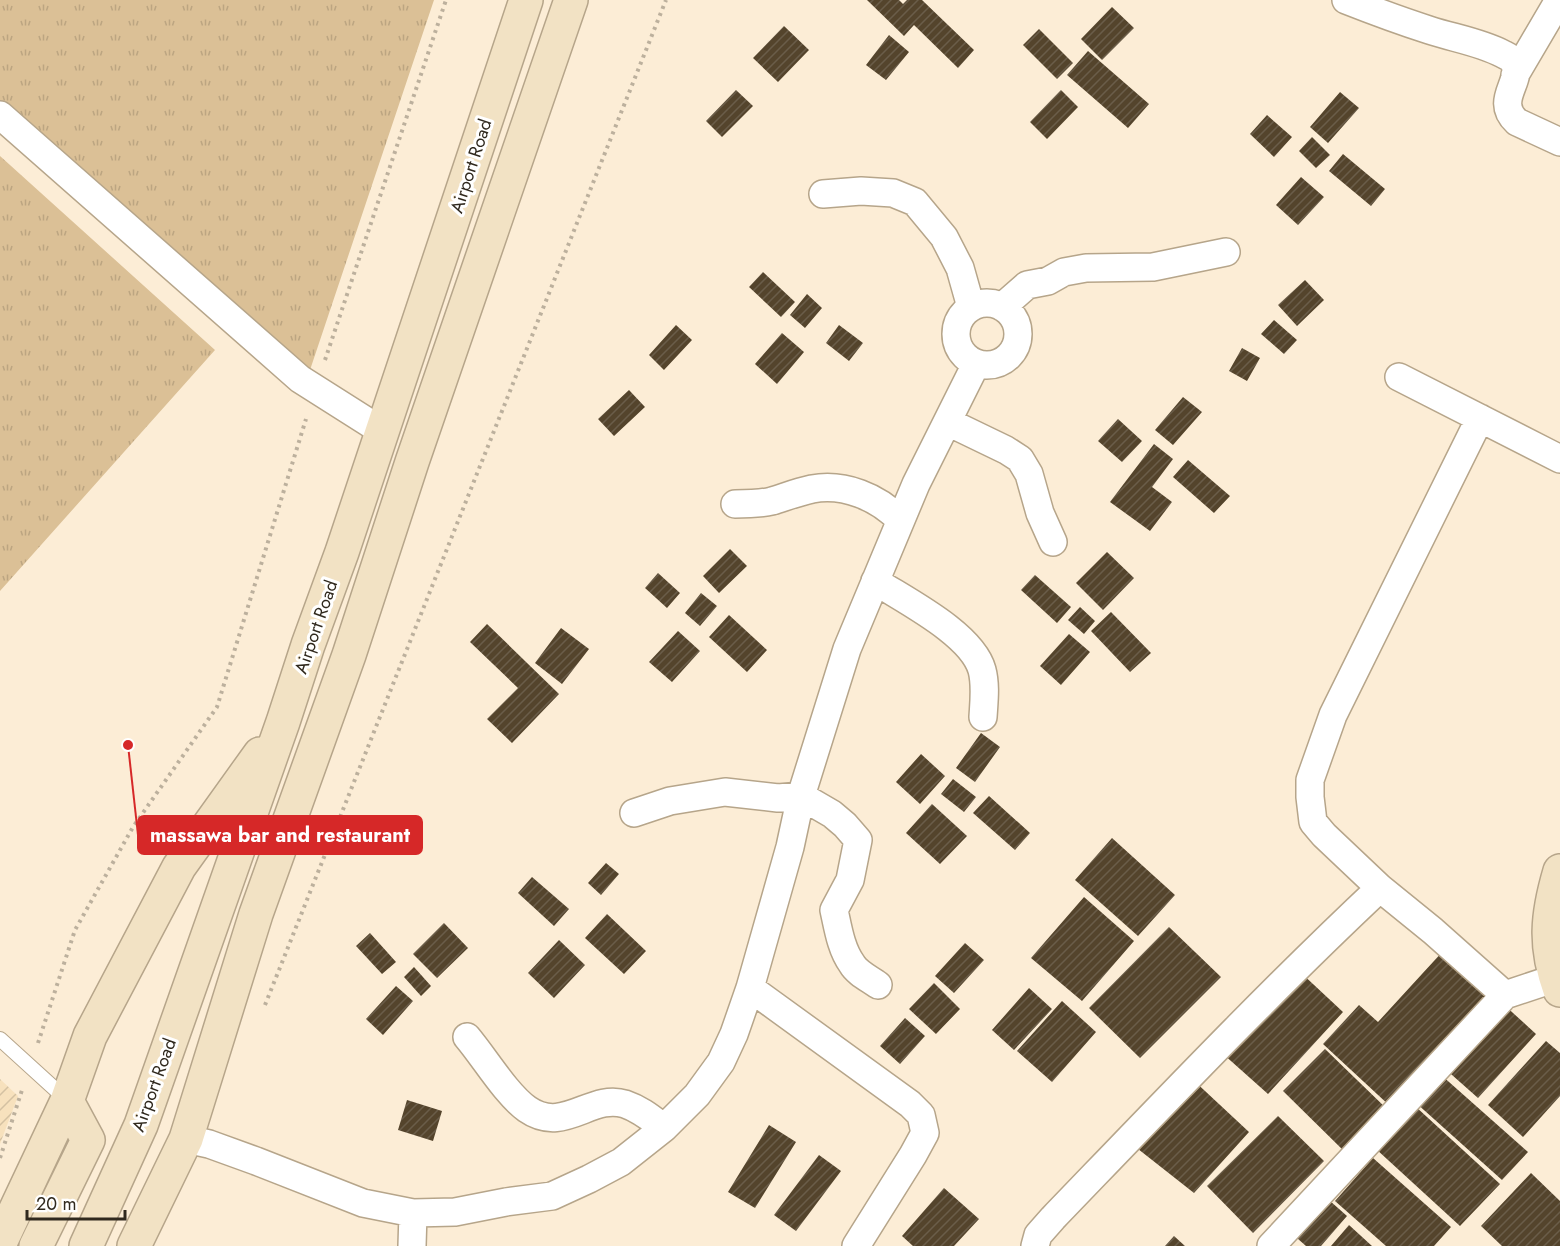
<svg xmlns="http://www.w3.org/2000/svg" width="1560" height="1246" viewBox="0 0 1560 1246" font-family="Jost,sans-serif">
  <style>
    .industrial { fill: url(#industrial-furrows) }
    .grass { fill: url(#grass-tufts) }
    .building { fill: url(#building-hatch) }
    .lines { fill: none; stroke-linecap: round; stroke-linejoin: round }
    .lane-casing { stroke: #b6a58a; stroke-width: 16 }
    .street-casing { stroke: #b6a58a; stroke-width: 30 }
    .secondary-casing { stroke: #b6a58a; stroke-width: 36 }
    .path { stroke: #bcb09d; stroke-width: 4; stroke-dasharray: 3 4.5; stroke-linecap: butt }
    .lane { stroke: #fff; stroke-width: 14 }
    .street { stroke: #fff; stroke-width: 27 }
    .secondary { stroke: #f2e2c4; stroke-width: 33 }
    .labels { text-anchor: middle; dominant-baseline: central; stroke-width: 6; stroke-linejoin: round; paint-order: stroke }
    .street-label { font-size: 18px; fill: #30291e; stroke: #fff }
    .leader { fill: none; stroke: #d62828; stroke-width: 2 }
    .callout-dot { fill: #d62828; stroke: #fff; stroke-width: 2 }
    .callout { fill: #d62828; stroke: #d62828; stroke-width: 2 }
    .callout-label { font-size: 20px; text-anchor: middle; font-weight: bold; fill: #fff }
  </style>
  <defs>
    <pattern id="industrial-furrows" width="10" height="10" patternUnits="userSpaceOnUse" patternTransform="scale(1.5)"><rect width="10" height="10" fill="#f7e1bd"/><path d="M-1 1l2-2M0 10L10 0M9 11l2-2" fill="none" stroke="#d4c1a2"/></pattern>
    <pattern id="grass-tufts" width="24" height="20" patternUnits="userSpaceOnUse" patternTransform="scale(1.5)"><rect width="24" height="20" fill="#dbc096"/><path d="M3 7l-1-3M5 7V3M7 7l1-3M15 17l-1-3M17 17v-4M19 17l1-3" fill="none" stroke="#bca581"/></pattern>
    <pattern id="building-hatch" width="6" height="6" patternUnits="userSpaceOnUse" patternTransform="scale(1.5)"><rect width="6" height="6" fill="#54442c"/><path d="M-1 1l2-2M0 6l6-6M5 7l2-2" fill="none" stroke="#6a5d49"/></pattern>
  </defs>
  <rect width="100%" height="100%" fill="#fcedd6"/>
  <!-- industrial -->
  <path class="industrial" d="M0,1079L18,1096L0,1144Z"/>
  <!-- grass -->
  <path class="grass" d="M0,0H434L309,373L0,101Z
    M0,156L215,350L0,591Z"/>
  <!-- building -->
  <path class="building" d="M867,0H899L903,4L907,0H922L974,50L958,68L914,25L904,36Z
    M1112,7L1134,28L1102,60L1081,39Z
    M784,26L809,50L778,82L753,58Z
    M1039,29L1073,63L1057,79L1023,45Z
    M889,35L909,52L886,80L866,65Z
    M1088,51L1149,104L1128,128L1067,75Z
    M736,90L753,106L722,137L706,121Z
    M1061,90L1078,107L1047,139L1030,122Z
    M1340,92L1359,108L1328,143L1310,127Z
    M1267,115L1292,137L1274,157L1250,134Z
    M1312,137L1330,155L1316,168L1299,151Z
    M1343,154L1385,189L1371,206L1329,171Z
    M1301,177L1324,197L1298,225L1276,205Z
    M763,272L795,302L781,317L749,287Z
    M1305,280L1324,300L1297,326L1278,305Z
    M807,294L822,308L805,328L790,315Z
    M1274,320L1297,340L1284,354L1261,334Z
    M676,325L692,340L664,370L649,355Z
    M839,325L863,343L849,361L826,343Z
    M782,333L804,352L777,384L755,364Z
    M1242,348L1260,358L1247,381L1229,371Z
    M629,390L645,407L614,436L598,419Z
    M1183,397L1202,412L1173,445L1155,430Z
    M1118,419L1142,441L1122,462L1098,441Z
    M1154,444L1173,459L1152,487L1172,502L1150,531L1110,502Z
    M1188,460L1230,496L1214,513L1173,477Z
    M730,549L747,566L719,593L703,576Z
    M1107,552L1134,578L1103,610L1076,583Z
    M658,573L680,593L667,608L645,588Z
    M1035,575L1071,607L1057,623L1021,590Z
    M701,593L717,606L700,626L685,613Z
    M1080,607L1095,621L1084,634L1068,620Z
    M1111,612L1151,653L1130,672L1091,631Z
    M729,615L767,650L747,672L709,637Z
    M487,624L559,694L512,743L487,719L518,688L470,642Z
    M561,628L589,649L562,684L535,663Z
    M678,631L700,651L672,682L649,662Z
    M1069,634L1090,652L1061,685L1040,666Z
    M981,733L1000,747L975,782L956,768Z
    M921,754L945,776L920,804L896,782Z
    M953,779L976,797L964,812L941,794Z
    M989,796L1030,833L1015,850L973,813Z
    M932,804L967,836L940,864L906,833Z
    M1112,838L1175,895L1138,936L1075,880Z
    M606,863L619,874L601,895L588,883Z
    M532,877L569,909L554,926L518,893Z
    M1084,897L1134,941L1082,1001L1031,958Z
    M607,914L646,951L624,974L585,938Z
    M444,923L468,948L437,978L413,954Z
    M1169,927L1221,977L1140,1058L1089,1008Z
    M370,933L396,962L382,974L356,946Z
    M559,940L585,965L554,998L528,973Z
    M965,943L984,960L954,993L935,976Z
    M1444,950L1494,996L1391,1107L1323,1044L1359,1005L1378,1022Z
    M414,967L431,986L421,996L404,977Z
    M1298,970L1343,1012L1268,1094L1222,1053Z
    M934,983L960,1009L936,1034L909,1009Z
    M396,986L413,1001L383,1035L366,1019Z
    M1029,988L1052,1009L1014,1050L992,1030Z
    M1062,1001L1096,1032L1052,1082L1017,1051Z
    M1501,1002L1536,1034L1478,1098L1443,1067Z
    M905,1018L925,1036L900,1064L880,1046Z
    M1546,1041L1560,1053V1096L1523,1137L1488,1105Z
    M1325,1049L1388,1110L1346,1153L1283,1091Z
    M1440,1074L1528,1152L1502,1180L1415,1102Z
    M1190,1077L1249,1132L1194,1193L1133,1145Z
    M407,1100L442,1111L433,1141L398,1130Z
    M1415,1106L1500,1184L1460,1226L1376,1149Z
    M1278,1116L1324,1161L1253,1233L1207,1186Z
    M769,1125L796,1142L755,1208L728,1192Z
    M819,1155L841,1171L796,1231L774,1215Z
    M1373,1158L1451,1227L1434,1246H1386L1335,1201Z
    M1531,1173L1560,1201V1246H1502L1481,1226Z
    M944,1188L979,1219L954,1246H913L902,1236Z
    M1321,1193L1347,1216L1321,1246H1306L1289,1231Z
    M1349,1225L1372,1246H1331Z
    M1174,1236L1185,1246H1165Z"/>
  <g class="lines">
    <defs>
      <path id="lane" d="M0,1039L66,1099"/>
      <path id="street" d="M1346,0C1374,11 1401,21 1429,30C1453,38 1480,42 1503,54C1507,56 1512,58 1514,62C1524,81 1493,100 1517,122L1560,142
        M1515,75L1559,0
        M0,115L300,379L382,431
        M823,194L861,191L893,193L915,202L944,237L960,268L971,307
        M956 334a31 31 0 1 1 62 0a31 31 0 1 1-62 0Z
        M1002,307L1027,285L1048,281L1064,272L1086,268L1153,267L1226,252
        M1399,377L1560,459
        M1480,418L1333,715L1310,780V797L1313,822L1324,835L1380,888L1433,931L1505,995
        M948,422L1006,450L1020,459L1029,474L1040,513L1053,542
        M735,504C747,504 760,504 772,501C785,497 798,492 812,489C844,483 878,497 900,520
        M875,581C906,601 972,634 982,670C986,685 984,701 983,717
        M634,813L670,801L725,792L778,798L801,796L832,814L845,825L858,840L850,880L834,910C838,928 841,949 852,964C857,973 870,979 878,985
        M750,988L910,1104L921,1115L925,1133L913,1155L856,1246
        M467,1037C484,1057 506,1094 527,1109C564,1135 591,1093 625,1104C640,1109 652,1119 664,1128
        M186,1139L209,1144L256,1161L363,1203L413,1213L412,1246
        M413,1213L455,1212L506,1202L552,1196L589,1179L621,1162L664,1128L697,1095L721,1062L734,1034L750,988L790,847L801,796L847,649L916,484L976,364
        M1035,1246L1038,1235L1053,1218C1160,1107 1267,994 1380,888
        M1271,1246L1505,995L1556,978"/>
      <path id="secondary" d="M1560,871C1547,915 1544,946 1560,990
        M0,1243L67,1101L90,1036L179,867L260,754
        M36,1246L88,1140L67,1101
        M86,1246L141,1125L283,722L308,645L342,552L526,0
        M134,1246L186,1139L256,914L349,655L412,462L571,0"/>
    </defs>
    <!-- lane casing -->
    <use href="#lane" class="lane-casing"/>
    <!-- street casing -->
    <use href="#street" class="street-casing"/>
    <!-- secondary casing -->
    <use href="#secondary" class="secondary-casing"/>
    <!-- path -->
    <path class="path" d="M325,360L446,0
      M265,1005L666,0
      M38,1043L75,930L133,827L217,707L306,419
      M0,1158L22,1090"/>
    <!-- lane -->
    <use href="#lane" class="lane"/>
    <!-- street -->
    <use href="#street" class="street"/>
    <!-- secondary -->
    <use href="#secondary" class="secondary"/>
  </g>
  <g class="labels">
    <!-- street labels -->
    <g class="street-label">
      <text transform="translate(471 166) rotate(-72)">Airport Road</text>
      <text transform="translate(316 627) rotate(-71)">Airport Road</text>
      <text transform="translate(154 1085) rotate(-70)">Airport Road</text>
    </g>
  </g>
  <!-- callouts -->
  <path class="leader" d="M128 745L138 835"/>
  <circle class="callout-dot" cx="128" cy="745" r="6"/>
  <rect class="callout" x="138" y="816" width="284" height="38" rx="6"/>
  <g class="callout-label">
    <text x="280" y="842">massawa bar and restaurant</text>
  </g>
  <!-- scale -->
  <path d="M27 1210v9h98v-9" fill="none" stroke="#30291e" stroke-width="3"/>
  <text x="36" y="1210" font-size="18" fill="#30291e" stroke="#ffffff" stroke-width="4.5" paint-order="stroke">20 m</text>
</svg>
